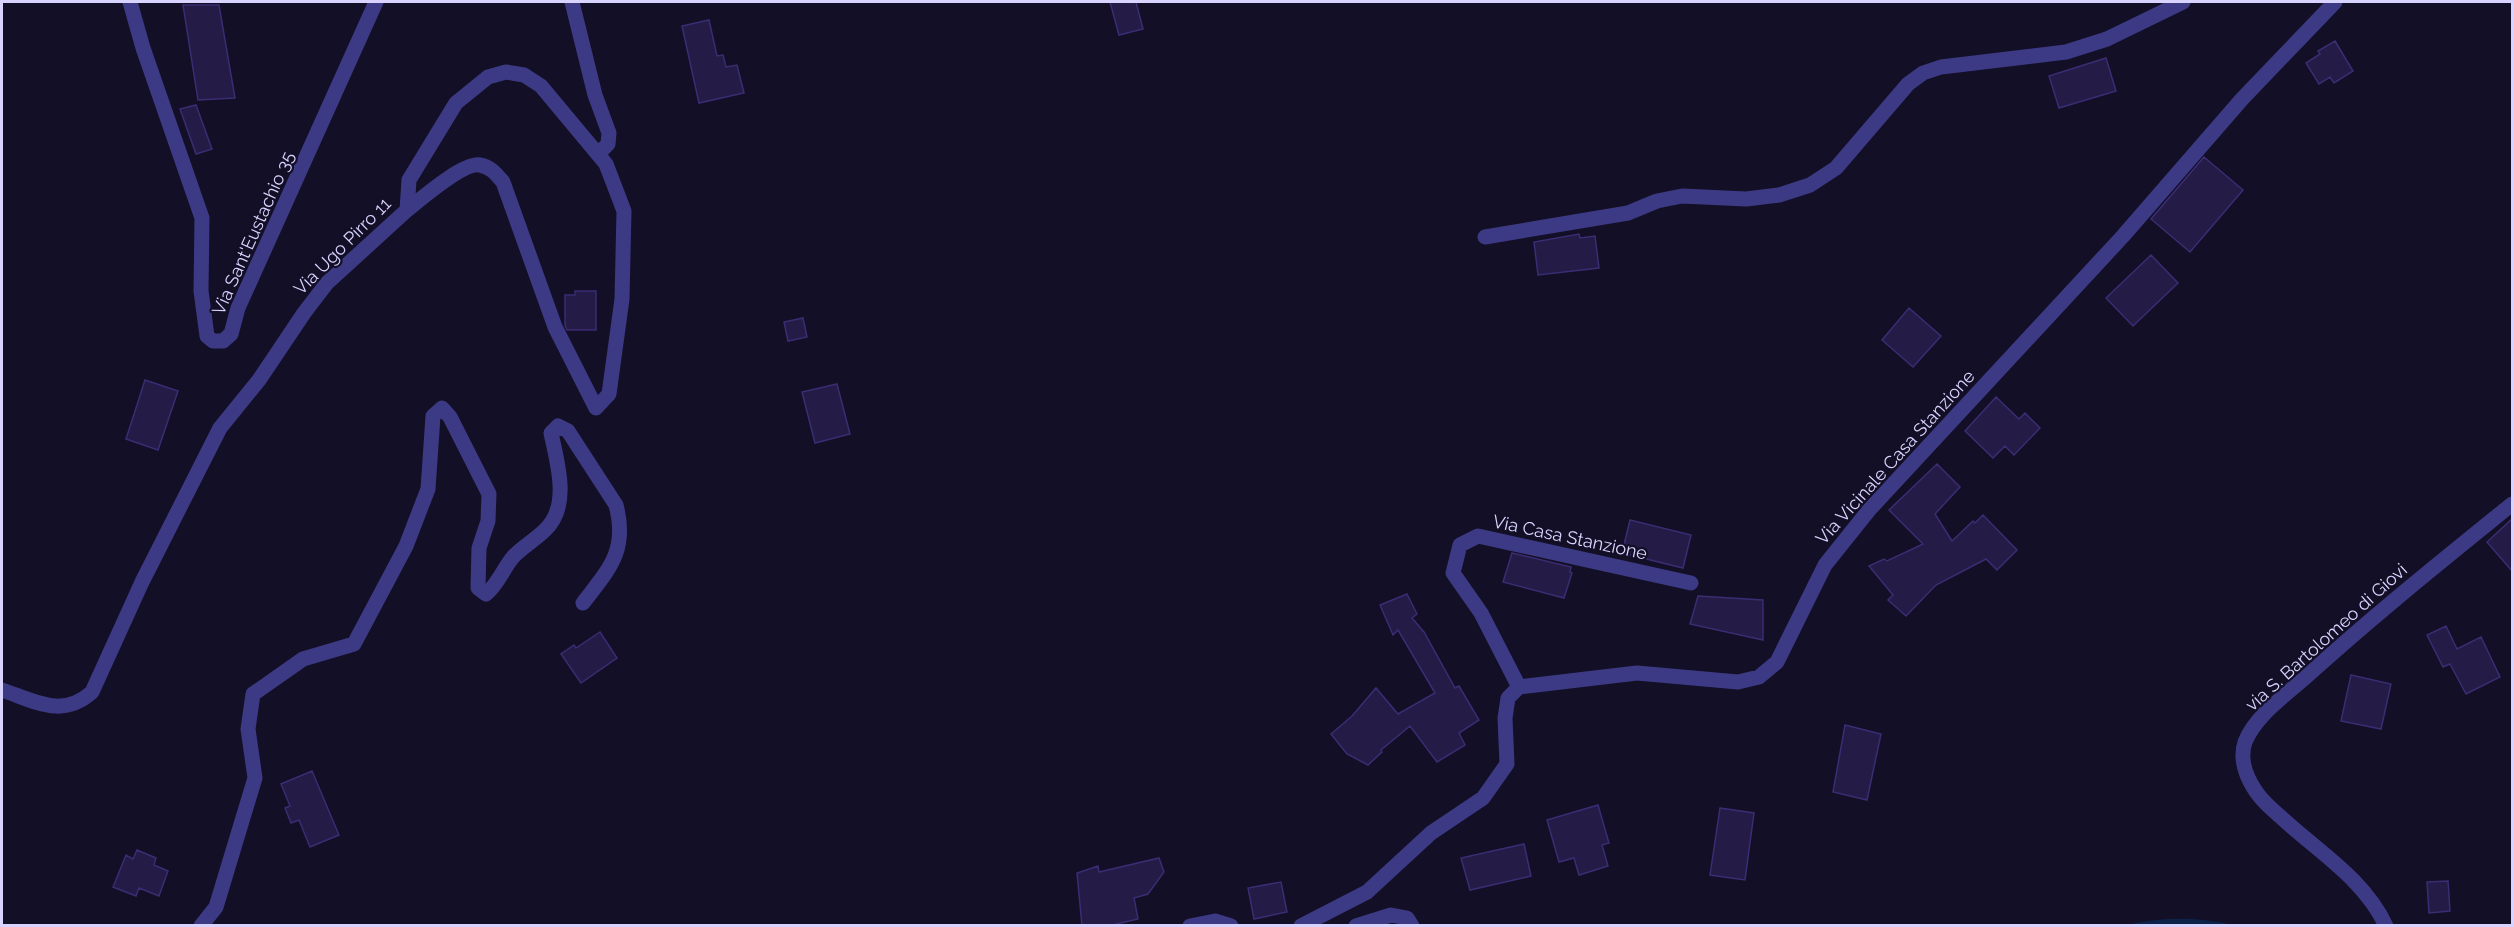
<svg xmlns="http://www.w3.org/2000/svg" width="2514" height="927" viewBox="0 0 2514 927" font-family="Raleway,sans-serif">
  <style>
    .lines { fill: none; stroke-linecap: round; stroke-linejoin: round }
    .stream { stroke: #0c2248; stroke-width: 6 }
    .building { fill: #241b47; stroke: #3b2d73; stroke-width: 1.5 }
    .minor { stroke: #3d3a85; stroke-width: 15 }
    .tertiary { stroke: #3d3a85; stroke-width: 15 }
    .labels { text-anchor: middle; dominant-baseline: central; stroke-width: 4.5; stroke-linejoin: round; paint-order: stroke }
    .street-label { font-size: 18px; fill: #d9d4ff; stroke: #130f26 }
  </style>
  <rect width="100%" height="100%" fill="#130f26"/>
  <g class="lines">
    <!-- stream -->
    <path class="stream" d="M2136,926C2167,920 2193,920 2224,926"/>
  </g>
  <!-- building -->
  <path class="building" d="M1110,2H1136L1143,29L1119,35Z
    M183,5H219L235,98L198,100Z
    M709,20L717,56L723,55L726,67L737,65L744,93L699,103L682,26Z
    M2335,41L2353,71L2334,83L2330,77L2319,84L2306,63L2320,54L2318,51Z
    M2106,58L2116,91L2059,108L2049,76Z
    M196,105L212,149L196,154L180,109Z
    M2204,157L2243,190L2190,252L2151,219Z
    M1579,234L1580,238L1595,236L1599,268L1538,275L1534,242Z
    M2151,255L2178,283L2133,326L2106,298Z
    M575,291H596V330H567L565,325V295H575Z
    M1909,308L1941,336L1913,367L1882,340Z
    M803,318L807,337L788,341L784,322Z
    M145,380L178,391L158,450L126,439Z
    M837,384L850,434L815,443L802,392Z
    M1996,397L2019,419L2025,413L2040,428L2014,455L2005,446L1993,458L1965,431Z
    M1937,464L1960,487L1935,514L1952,541L1973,521L1975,523L1983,515L2017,550L1997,570L1986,559L1936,585L1906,616L1888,600L1893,595L1869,566L1884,559L1887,561L1923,544L1889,510Z
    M2512,519V571L2487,542Z
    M1630,520L1691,535L1683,568L1622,553Z
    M1512,553L1571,567L1570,572L1572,573L1564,598L1503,582Z
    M1407,594L1417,614L1412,618L1424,632L1455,688L1459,686L1479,720L1459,733L1465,745L1437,762L1410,726L1381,750L1382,752L1368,765L1347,754L1331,734L1352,716L1376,688L1398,714L1435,693L1398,630L1393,635L1380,605Z
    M1698,596L1763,600V640L1690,624Z
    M2446,626L2457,649L2481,637L2500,677L2466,694L2450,664L2443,667L2427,635Z
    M600,632L617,658L581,683L561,654L574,645L576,648Z
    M2351,675L2391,684L2381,729L2341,721Z
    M1845,725L1881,734L1867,800L1833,792Z
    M312,771L339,835L310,847L299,820L291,823L285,808L290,806L281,784Z
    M1598,805L1609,843L1602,845L1608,866L1579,875L1574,858L1559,862L1547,820Z
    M1720,808L1754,813L1745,880L1710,875Z
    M1524,844L1531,876L1470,890L1461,858Z
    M137,850L156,858L154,865L168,871L159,896L139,888L136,896L113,887L126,855L133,859Z
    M1159,858L1164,872L1148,894L1134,898L1138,919L1108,926H1082L1077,873L1098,866L1099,872Z
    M2448,881L2450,911L2429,913L2427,882Z
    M1281,882L1287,912L1254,919L1248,888Z"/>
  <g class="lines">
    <!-- minor -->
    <path class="minor" d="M130,2L143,48L202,218L201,291L207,336L213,341H223L231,334L238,308L376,2
      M572,2L595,95L609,133L608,144L599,153
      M1485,237L1628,213L1657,201L1682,196L1746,199L1779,195L1810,185L1836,168L1908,84L1923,73L1941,67L2066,52L2107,39L2183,2
      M1519,687L1481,613L1453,573L1460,545L1478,536L1691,583
      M2,690C35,701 62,719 92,692L142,582L220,428L259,380L304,313L327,283L407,210L409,180L456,103L488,77L506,72L524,75L541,86L606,164L624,211L622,299L609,394L596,408L555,327L503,182C496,174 491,167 480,165C463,162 421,199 407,210
      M201,926L216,907L255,778L248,729L253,694L303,659L354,644L406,546L428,489L433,416L442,408L450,417L489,494L488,521L479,548L478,588L486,594C498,584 503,569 513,557C522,547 535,540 545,530C571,506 557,462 551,433L558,426L568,431L616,505C628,551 609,569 583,603
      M1190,926L1215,921L1231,926
      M1301,926L1367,892L1431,833L1483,798L1507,764L1505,718L1508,698L1519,687L1637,673L1738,682L1759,677L1777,662L1825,565L1869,510L2123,236L2242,99L2335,2
      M1356,926L1391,915L1407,918L1412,926"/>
    <!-- tertiary -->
    <path class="tertiary" d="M2386,926C2365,880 2319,852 2283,819C2274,811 2264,803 2257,793C2247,779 2239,760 2245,742C2256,715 2286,695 2307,676C2373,616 2443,560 2512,504"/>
  </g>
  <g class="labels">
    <!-- street labels -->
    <g class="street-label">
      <text transform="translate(253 233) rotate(-66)">Via Sant'Eustachio 35</text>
      <text transform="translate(342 246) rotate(-45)">Via Ugo Pirro 11</text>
      <text transform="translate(1895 457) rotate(-48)">Via Vicinale Casa Stanzione</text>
      <text transform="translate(1570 537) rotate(12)">Via Casa Stanzione</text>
      <text transform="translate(2326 637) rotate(-42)">via S. Bartolomeo di Giovi</text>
    </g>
  </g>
  <!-- border -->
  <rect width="2514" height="927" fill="none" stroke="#d9d4ff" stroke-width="6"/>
</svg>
